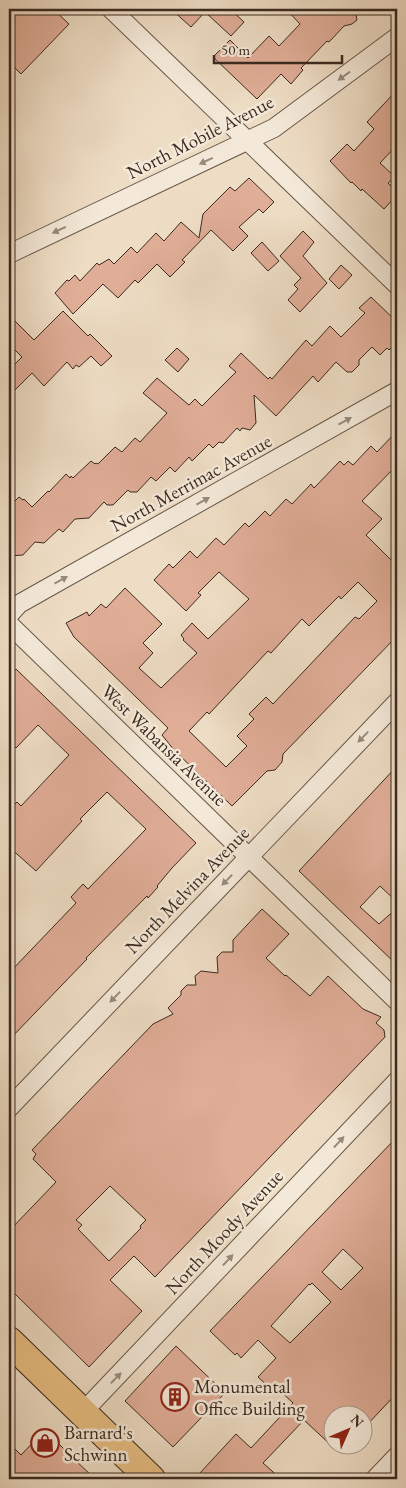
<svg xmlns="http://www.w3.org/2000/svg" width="406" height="1488" viewBox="0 0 406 1488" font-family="'EB Garamond',serif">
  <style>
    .building { fill: #e0ad97; stroke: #3b2a20; fill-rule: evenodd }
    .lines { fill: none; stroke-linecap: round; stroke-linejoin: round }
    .minor-casing { stroke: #685749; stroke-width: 20 }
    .primary-casing { stroke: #3b2a20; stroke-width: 30 }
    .minor { stroke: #f4e9d9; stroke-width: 18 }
    .primary { stroke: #e7be82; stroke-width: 28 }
    .oneway { fill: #988a7c }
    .labels { text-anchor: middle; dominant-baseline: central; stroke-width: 5; stroke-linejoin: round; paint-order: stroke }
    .street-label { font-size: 19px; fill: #3b2a20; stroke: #f4e9d9 }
    .poi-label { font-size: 19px; fill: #3b2a20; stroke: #f4e9d9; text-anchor: start }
  </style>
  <rect width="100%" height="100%" fill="#eeddc5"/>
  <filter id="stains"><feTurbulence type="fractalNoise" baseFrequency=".004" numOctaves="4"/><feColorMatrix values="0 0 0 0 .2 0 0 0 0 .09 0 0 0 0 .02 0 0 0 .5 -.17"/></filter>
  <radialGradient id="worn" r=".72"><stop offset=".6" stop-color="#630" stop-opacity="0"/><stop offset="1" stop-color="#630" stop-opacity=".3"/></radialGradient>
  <!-- building -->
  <path class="building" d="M9,9H53L69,24L21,74L9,62Z
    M171,9H230L244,22L231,36L205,12L191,27Z
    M286,9H355L357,20L352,24L344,26L329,42L327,41L301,68L303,70L291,84L281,74L257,99L213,57L230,40L248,58L269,36L279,46L300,24Z
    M397,90V145L380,163L395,177L388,183L397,192V195L384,209L362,189L361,191L352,182L351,183L330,161L347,144L354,151L374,129L367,122Z
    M249,178L274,202L263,213L259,209L239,227L248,236L233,251L211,230L182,260L185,262L170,277L157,264L138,283L135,280L118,298L103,284L73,314L55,293L67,280L69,281L75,275L80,281L97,263L99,265L109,259L114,264L131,247L137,253L156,233L164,241L181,222L199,238L203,214L230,187L235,191Z
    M303,231L314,242L303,256L327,283L300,312L288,300L298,289L294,285L301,278L280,256Z
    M262,242L279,261L268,271L251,253Z
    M341,265L352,275L339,289L329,279Z
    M371,297L397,322V342L389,350L387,348L380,355L372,347L359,360V365L352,372H347L336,362L318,382L313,376L276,416L254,395L256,423L250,430L242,428L240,431L237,428L223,443L219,442L213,448L209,444L192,461L189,457L175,472L170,467L156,481L151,477L137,492H130L128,490L113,505H107L104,502L89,518L75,519L63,532L59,529L44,543L35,542L23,555L9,556V507L19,497L23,500L24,499L32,507L48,491L49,492L66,474L70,478L71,476L73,478L91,461L95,464L96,463L98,464L115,447L122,452L135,438L140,442L167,413L143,393L157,378L189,405L195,399L202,406L236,372L229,366L241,353L268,379L270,377L272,379L306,340L312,346L330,326L341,337L365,313L359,308Z
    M63,311L88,336L90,334L112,356L101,366L91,356L79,367L76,365L73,369L67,362L44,386L32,373L9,396V370L22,357L9,344V315L34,340Z
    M177,348L189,359L178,372L165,360Z
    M397,431V465L362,501L382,519L366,535L397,566V636L283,754L282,762L275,770L267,771L232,806L174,750L162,735L168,728L74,637L66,623L87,612L89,616L101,604L106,608L125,588L162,624L143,643L153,653L139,668L161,688L197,653L183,640L184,639L181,635L192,623L208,639L249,599L219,572L198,593L201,595L186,611L154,580L169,564L173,568L190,551L197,558L216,538L224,545L245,523L249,527L265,511L270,516L286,499L292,504L311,484L314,488L340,461L344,465L348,461L353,465L371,446L377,452ZM358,582L377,601L359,619L355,617L273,704L266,697L249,714L254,719L237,736L247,746L226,767L189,731L207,712L209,714L268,651L271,653L302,619L309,626L339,596L341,599Z
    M16,669L196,843L172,868L157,886L158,887L148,898L147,896L86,958L87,959L9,1040V973L76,903L71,897L83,884L88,889L146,829L107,792L80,819L82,821L36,871L9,847V810L17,802L21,806L69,755L38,725L16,748L9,741V676Z
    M397,766V902L380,886L360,907L379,924L397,908V965L299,871Z
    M262,909L289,934L266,958L285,976L286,975L310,996L328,976L363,1009L381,1017L376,1023L384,1030L385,1037L155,1277L134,1256L110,1280L142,1311L89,1367L9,1288V1231L56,1182L33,1159L36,1154L32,1150L153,1024L173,1014L168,1008L181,995V991L187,985H196L195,976L201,971L218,973L217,957L222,952H233V940ZM110,1186L146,1220L140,1226L141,1228L109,1261L78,1229L82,1225L76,1220Z
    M397,1137V1393L364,1428V1416H334V1448L304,1420L263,1463L281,1479H207L200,1473L236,1434L251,1448L293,1403L274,1385L270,1388L258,1377L276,1358L258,1340L241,1358L237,1353L235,1355L210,1331ZM343,1249L363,1268L341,1290L322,1272ZM312,1283L331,1302L290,1343L271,1326L309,1284L310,1285Z
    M176,1346L225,1393L173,1447L125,1401Z
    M45,1430L72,1457L95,1479H9V1443L21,1455Z"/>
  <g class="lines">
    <defs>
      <path id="minor" d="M111,9L397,285
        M9,254L274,128L397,37
        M9,615L19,604L397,391
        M9,624L397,1001
        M9,1108L397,702
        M82,1413L397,1081
        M375,1479L397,1456"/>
      <path id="primary" d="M9,1341L151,1479"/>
    </defs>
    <!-- minor casing -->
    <use href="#minor" class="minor-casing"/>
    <!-- primary casing -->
    <use href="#primary" class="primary-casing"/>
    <!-- minor -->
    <use href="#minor" class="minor"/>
    <!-- primary -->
    <use href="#primary" class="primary"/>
  </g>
  <!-- one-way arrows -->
  <defs><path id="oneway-solid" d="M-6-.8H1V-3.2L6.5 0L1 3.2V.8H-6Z" transform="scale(1.25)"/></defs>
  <g class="oneway">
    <use href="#oneway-solid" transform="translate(344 76) rotate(144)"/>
    <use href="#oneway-solid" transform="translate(206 161) rotate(155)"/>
    <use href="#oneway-solid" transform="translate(59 230) rotate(155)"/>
    <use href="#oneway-solid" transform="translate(345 421) rotate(-29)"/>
    <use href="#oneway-solid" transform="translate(203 501) rotate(-29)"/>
    <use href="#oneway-solid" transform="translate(61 580) rotate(-29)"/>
    <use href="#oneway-solid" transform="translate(363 737) rotate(134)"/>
    <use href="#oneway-solid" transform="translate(227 880) rotate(134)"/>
    <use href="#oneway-solid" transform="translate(115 997) rotate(134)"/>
    <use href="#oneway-solid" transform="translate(339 1142) rotate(-47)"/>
    <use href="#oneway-solid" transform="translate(228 1260) rotate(-47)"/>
    <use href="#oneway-solid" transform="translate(116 1378) rotate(-46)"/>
  </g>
  <!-- icons -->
  <defs>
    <symbol id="building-ring" viewBox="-11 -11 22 22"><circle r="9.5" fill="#f4e9d9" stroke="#8f2418" stroke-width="1.5"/><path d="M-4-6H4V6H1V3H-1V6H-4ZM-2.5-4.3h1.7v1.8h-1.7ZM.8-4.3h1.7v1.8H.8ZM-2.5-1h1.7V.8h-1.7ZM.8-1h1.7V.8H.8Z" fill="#8f2418"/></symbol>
    <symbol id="shop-ring" viewBox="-11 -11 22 22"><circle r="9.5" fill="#f4e9d9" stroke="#8f2418" stroke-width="1.5"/><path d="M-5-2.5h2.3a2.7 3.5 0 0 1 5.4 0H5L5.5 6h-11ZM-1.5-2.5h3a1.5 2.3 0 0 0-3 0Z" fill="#8f2418"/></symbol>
  </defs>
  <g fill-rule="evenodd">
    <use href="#building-ring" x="159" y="1381" width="32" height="32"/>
    <use href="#shop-ring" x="29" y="1427" width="32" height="32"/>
  </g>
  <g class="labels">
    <!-- street labels -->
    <g class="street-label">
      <text transform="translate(200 137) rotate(-27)">North Mobile Avenue</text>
      <text transform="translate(191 483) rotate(-29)">North Merrimac Avenue</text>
      <text transform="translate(164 745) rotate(44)">West Wabansia Avenue</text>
      <text transform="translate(187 890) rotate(-46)">North Melvina Avenue</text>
      <text transform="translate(224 1232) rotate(-47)">North Moody Avenue</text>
    </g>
    <!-- poi labels -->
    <g class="poi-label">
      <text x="194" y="1386">Monumental<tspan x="194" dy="22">Office Building</tspan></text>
      <text x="64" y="1432">Barnard's<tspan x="64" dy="22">Schwinn</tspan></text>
    </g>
  </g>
  <!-- margin -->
  <rect width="406" height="1488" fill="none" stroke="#eeddc5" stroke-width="30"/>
  <rect x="10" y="10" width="386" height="1468" fill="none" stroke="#3b2a20" stroke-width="2.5"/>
  <rect x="15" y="15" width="376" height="1458" fill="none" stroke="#3b2a20"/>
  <!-- north arrow -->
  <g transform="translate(348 1430) rotate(45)"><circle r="24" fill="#f4e9d9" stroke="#aa9d8f"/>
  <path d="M0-4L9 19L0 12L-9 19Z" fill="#8f2418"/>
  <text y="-8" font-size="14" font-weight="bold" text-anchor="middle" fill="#3b2a20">N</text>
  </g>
  <!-- scale -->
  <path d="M214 55v8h128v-8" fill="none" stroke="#3b2a20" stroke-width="2.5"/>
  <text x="221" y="55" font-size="15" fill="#3b2a20" stroke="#f4e9d9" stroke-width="4" paint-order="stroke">50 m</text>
  <rect width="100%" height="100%" filter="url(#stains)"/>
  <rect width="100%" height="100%" fill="url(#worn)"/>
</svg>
